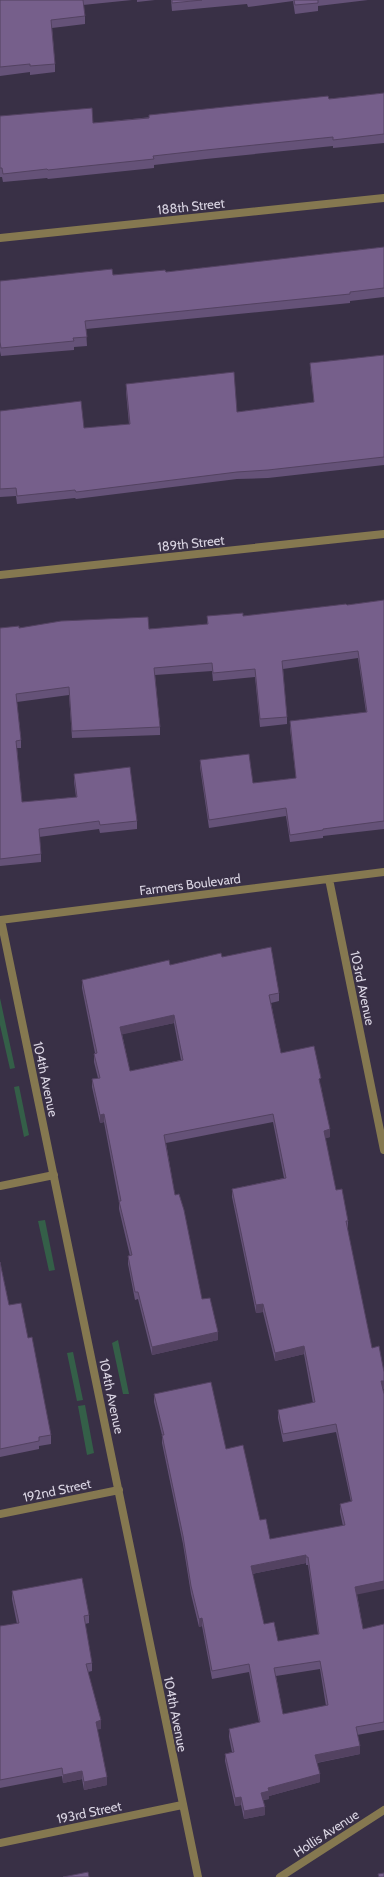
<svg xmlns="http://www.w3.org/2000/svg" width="384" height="1877" viewBox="0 0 384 1877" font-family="Cabin,sans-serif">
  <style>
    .green { fill: #345f48 }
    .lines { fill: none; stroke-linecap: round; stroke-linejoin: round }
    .street { stroke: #857850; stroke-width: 8 }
    .wall { fill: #655278; fill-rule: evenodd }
    .shaded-wall { fill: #534261 }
    .building { fill: #765f8b; stroke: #534261; fill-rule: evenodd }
    .labels { text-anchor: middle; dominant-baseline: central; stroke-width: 4; stroke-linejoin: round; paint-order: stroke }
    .street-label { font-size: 13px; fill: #dad5e3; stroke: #393046 }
  </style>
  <rect width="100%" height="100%" fill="#393046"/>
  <!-- green -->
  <path class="green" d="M0,998L15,1068L10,1069L0,1025Z
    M19,1086L29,1135L24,1137L14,1087Z
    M45,1220L55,1270L49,1271L38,1221Z
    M118,1340L129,1394H123L112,1343Z
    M73,1352L83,1400L77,1401L67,1353Z
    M85,1405L94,1453L87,1455L78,1406Z"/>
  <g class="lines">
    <!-- street -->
    <path class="street" d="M0,238L384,198
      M0,575L384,534
      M329,879L384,1150
      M0,920L384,872
      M1,920L198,1877
      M0,1186L54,1175
      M0,1514L119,1490
      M0,1843L182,1805
      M280,1877L384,1810"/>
  </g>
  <!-- wall -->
  <path class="wall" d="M0,0H132L83,5L85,16V24L52,28L55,64V72L30,75V72L0,76Z
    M137,0H155L137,2Z
    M171,0H368L318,6V11L295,14L293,1L248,7L247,4L172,11Z
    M384,93V143L333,148V146L206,159L154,165V168L48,179L47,178L3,182L2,177H0V116L93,123Z
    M384,247V297L350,301V303L86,329L87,346L74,347V350L1,356L0,351V281L166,272Z
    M384,355V465L268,478L237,479L76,499L75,498L17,504L16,496L0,497V411L84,428L129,424L126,392V384L237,412L314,402L310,370V363Z
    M384,600V829L323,836V838L290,842L286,816L209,828L200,767V760L253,783L296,778L290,729V721L366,712L358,658L283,669L287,717V724L260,727L255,677L213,681L212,671L155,675L160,727V735L72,738L69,695L17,702L21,740V748H17L22,802L76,797L74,782V774L137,821V829L100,833L99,829L39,837L41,854V862L0,866V628H19L149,629L207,624V616H243L347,605Z
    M222,957L279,993V1001L271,1003L281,1053L321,1086L330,1137L325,1138L336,1190L348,1221V1229H347L372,1348L384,1372V1389H383L357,1594L363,1629L384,1624V1730L357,1735L360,1754L317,1763L320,1782L269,1796V1799L263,1800L265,1815L244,1819L241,1805L235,1806L225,1761V1754L232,1752L229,1737V1729L259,1722L249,1672L212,1679L202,1626L199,1627L191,1594L183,1544L162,1443V1435L154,1402V1394L226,1449L260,1520L270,1539L343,1526L340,1512V1504L351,1502L336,1432L283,1442L278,1418V1410L313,1403L304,1354L275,1361L263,1312L256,1313L232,1197V1189L284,1178L273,1122L166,1143L175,1195L202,1299L218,1340L152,1355L138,1299L135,1300L128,1264V1256H130L119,1209V1202L104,1122L100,1123L92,1087V1079L98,1078L94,1062V1054L95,1053L82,988V980L170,965ZM174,1023L181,1060L130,1071L122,1034ZM306,1563V1565H308L318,1634L278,1641L264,1624L252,1574ZM320,1669L326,1706L283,1714L276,1676Z
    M0,1262L9,1305L28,1338L51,1435V1444L39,1446V1449L0,1457Z
    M12,1591L89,1615V1623L85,1624L92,1663V1671L88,1672L101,1729H97L107,1785L84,1790L82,1779L63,1783L62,1776L0,1788V1626L17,1624L12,1599Z"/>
  <!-- shaded-wall -->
  <path class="shaded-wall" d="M174,1015V1023L120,1035V1027Z
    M104,1114V1122L100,1123V1115Z
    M330,1129V1137L324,1139V1131Z
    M263,1304V1312L256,1313V1305Z
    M218,1332V1340L152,1355V1347Z
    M304,1346V1354L275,1361V1353Z
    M381,1381H384V1389H381Z
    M306,1555V1563L251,1574V1566Z
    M384,1581V1589L355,1595V1587Z
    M202,1618V1626L199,1627V1619Z
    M101,1720V1729L96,1730V1722Z
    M360,1746V1754L315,1763V1755Z
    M82,1771V1779L63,1783V1775Z
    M320,1774V1782L269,1796V1799L261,1800V1793L268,1788Z
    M107,1777V1785L84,1790V1782Z
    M241,1797V1805L235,1806V1798Z
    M265,1807V1815L244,1819V1811Z"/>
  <!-- building -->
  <path class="building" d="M0,0H83L85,16L51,20L55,64L30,66V64L0,67Z
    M172,0H202L172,3Z
    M294,0H318V3L295,5Z
    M384,93V134L333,140V137L206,150L153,156L154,159L48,170L47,169L3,174L2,168H0V116L92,108L93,123L149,118V115L252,104L328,96L329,99Z
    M384,247V288L350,292V294L85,321L87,337L73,338L74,341L1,348L0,342V281L112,269L113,275L165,270L166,272Z
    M384,355V457L268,470L237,472L76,492L75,490L17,496L16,488L0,489V411L81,401L84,428L130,424L126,384L234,372L237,412L314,402L310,363Z
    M384,600V821L323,829V830L290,835L286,808L209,820L200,760L249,754L253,783L296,778L290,721L367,712L358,651L282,661L287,717L260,719L255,669L213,673L212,663L154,668L160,727L72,731L69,687L16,694L21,740L16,741L22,802L77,797L74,774L130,767L137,821L100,825L99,821L39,829L41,854L0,859V628L19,626V628L61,621L148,617L149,629L208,624L207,616L243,613V616L346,604L347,605Z
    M271,947L279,993L269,995L281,1053L314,1046L321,1078L319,1079L330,1129L324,1131L336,1190L342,1189L348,1221H346L372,1348L379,1346L384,1372V1381H381L384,1394V1581L355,1587L363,1629L384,1624V1722L356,1727L360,1746L315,1755L320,1774L268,1788L269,1791L261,1793L265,1807L244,1811L241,1797L235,1798L225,1754L234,1752L229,1729L260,1722L249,1664L212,1671L202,1618L199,1619L191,1586L183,1536L162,1435H164L154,1394L211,1382L226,1449L243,1445L260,1520L266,1519L270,1539L345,1525L340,1504L352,1501L336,1424L283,1434L278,1410L315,1402L304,1346L275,1353L263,1304L256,1305L232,1189L286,1178L273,1114L164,1135L175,1195L179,1194L184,1210L202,1299L210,1298L218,1332L152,1347L138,1292H135L128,1256L132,1255L119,1201H121L104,1114L100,1115L92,1079L100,1078L94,1054L97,1053L82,980L169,960L170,965L221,953L222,957ZM174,1015L183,1060L130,1071L120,1027ZM306,1555V1557H308L319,1634L278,1641L274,1622L264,1624L251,1566ZM320,1661L328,1705L283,1714L274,1668Z
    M0,1262L9,1305L21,1303L28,1338L32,1337L51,1435L39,1437V1441L0,1449Z
    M82,1578L89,1615L84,1616L92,1663L86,1664L101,1720L96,1722L107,1777L84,1782L82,1771L63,1775L62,1768L0,1780V1626L19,1623L12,1591Z
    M88,1872L89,1877H63Z
    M384,1873V1877H379L378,1874Z"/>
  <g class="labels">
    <!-- street labels -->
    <g class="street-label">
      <text transform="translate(191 206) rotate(-6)">188th Street</text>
      <text transform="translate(191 543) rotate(-6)">189th Street</text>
      <text transform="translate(190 884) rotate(-7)">Farmers Boulevard</text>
      <text transform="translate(363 988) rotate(78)">103rd Avenue</text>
      <text transform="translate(46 1079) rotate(78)">104th Avenue</text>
      <text transform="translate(112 1396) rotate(78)">104th Avenue</text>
      <text transform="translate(57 1490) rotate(-12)">192nd Street</text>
      <text transform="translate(176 1714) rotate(79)">104th Avenue</text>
      <text transform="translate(89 1812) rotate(-12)">193rd Street</text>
      <text transform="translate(326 1833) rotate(-33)">Hollis Avenue</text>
    </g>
  </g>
</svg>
